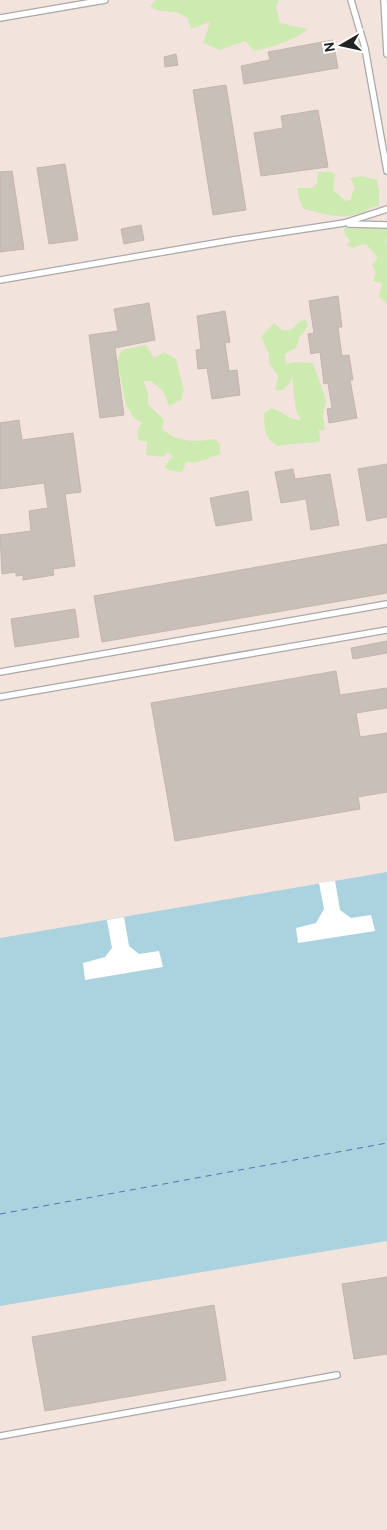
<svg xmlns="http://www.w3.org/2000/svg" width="387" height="1530" viewBox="0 0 387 1530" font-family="Overpass,sans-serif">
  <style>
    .military { fill: #f3e3dd }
    .grass { fill: #cdebb0 }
    .water { fill: #aad3df }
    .pier { fill: #fff }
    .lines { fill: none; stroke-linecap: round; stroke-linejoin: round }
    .ferry { stroke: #4a7aab; stroke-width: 1; stroke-dasharray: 6 5; stroke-linecap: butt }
    .building { fill: #c7bfb8; stroke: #c4b6ab }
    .lane-casing { stroke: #a9a9a9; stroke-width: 8 }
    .lane { stroke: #fff; stroke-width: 5.5 }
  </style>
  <rect width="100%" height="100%" fill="#f2efe9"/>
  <!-- military -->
  <path class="military" d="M0,0H387V1530H0Z"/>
  <!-- grass -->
  <path class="grass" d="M156,0H279L276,7L280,23L308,29C292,42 273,46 254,51L245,41L220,50L203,43L210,22L191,29L187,18L176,12L159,11L150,6Z
    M318,172H331L335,174L333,191L337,193L345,201L350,200L355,187L350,178L361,176L377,180L379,190V206C369,206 369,211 361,213C340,220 324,214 304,209L299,199L297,188H312L317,183Z
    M344,228L387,229V237L385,240L387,244V304L379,296L382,283L373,281L376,271L372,265L378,258L367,245L362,244L354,248L347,246L350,240L345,235Z
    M306,320L308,326L299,338L296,348L285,354L286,364L297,362L313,363L326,400L323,416L325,430H319L320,441C306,444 292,443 278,446C263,438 265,429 264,413L272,408C283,412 289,420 301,420L296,411L292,376L290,382L283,390H275L278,376L269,363V354L261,337L274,323L282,330H291L300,321Z
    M146,345L154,358L164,352L176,359L184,391L181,400L169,406L163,391L151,381H143L148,393V404L164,420L162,429C178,443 195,442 215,439L220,445V454L195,463L186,462L182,472L171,471L164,467L173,456L168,452L163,457L146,455L147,442L138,440L137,431L142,423L134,418L126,405L117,361L122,350Z"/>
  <!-- water -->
  <path class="water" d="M387,872V1241L0,1306V938Z"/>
  <!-- pier -->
  <path class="pier" d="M335,881L340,910L351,918L371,915L375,931L298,943L296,928L316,923L324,909L319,883Z
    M124,917L129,946L139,954L159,951L163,967L85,980L83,963L105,957L112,948L107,920Z"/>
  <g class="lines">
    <!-- ferry -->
    <path class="ferry" d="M0,1214L387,1143"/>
  </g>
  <!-- building -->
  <path class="building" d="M333,40L338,68L244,84L241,66L270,60L268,52Z
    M176,54L178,65L165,67L164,57Z
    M226,85L246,210L213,215L193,90Z
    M318,110L328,167L261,176L254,133L283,128L281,116Z
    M65,164L78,240L49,244L37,168Z
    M12,171L24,249L0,252V172Z
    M141,225L144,240L124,244L121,229Z
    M338,296L342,327H338L342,356L349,355L353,380H350L357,418L329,423L327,409L332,408L328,383L324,384L320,352L311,354L308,334L314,333L309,301Z
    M149,303L155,340L115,348L124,415L100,418L89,335L118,331L114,309Z
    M225,311L230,342L225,343L229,371L237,370L240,395L212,399L207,368L198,369L196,350L201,349L197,316Z
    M19,420L22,440L73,433L81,492L65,494L75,566L53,569L54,575L23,580V575L16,576V572L2,574L0,535L31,531L29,511L48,508L44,483L0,489V423Z
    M387,464V517L367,521L358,469Z
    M293,469L295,479L330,474L339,525L311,530L306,499L281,503L275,472Z
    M248,491L252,520L216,526L210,498Z
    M387,544V593L102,642L94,596Z
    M75,609L79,637L15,647L11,619Z
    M387,641V653L353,659L351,648Z
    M336,671L340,695L387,688V708L356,713L360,737L387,733V792L358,797L360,809L175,841L151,703Z
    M387,1277V1354L354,1359L342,1284Z
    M214,1305L226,1380L45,1411L32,1337Z"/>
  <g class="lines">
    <defs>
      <path id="lane" d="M351,0L365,48L387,171
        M384,0L387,54
        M0,18L105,0
        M349,224L387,225
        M0,280L233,240L344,223L387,209
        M0,672L387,604
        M0,697L387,630
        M0,1436L337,1375"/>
    </defs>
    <!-- lane casing -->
    <use href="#lane" class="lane-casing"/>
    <!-- lane -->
    <use href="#lane" class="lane"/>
  </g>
  <!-- north arrow -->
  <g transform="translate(342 45) rotate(261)" stroke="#ffffff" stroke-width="4" paint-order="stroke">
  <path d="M0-4L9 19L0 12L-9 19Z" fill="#222222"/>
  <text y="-8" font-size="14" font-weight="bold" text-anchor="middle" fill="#222222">N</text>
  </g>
</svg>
